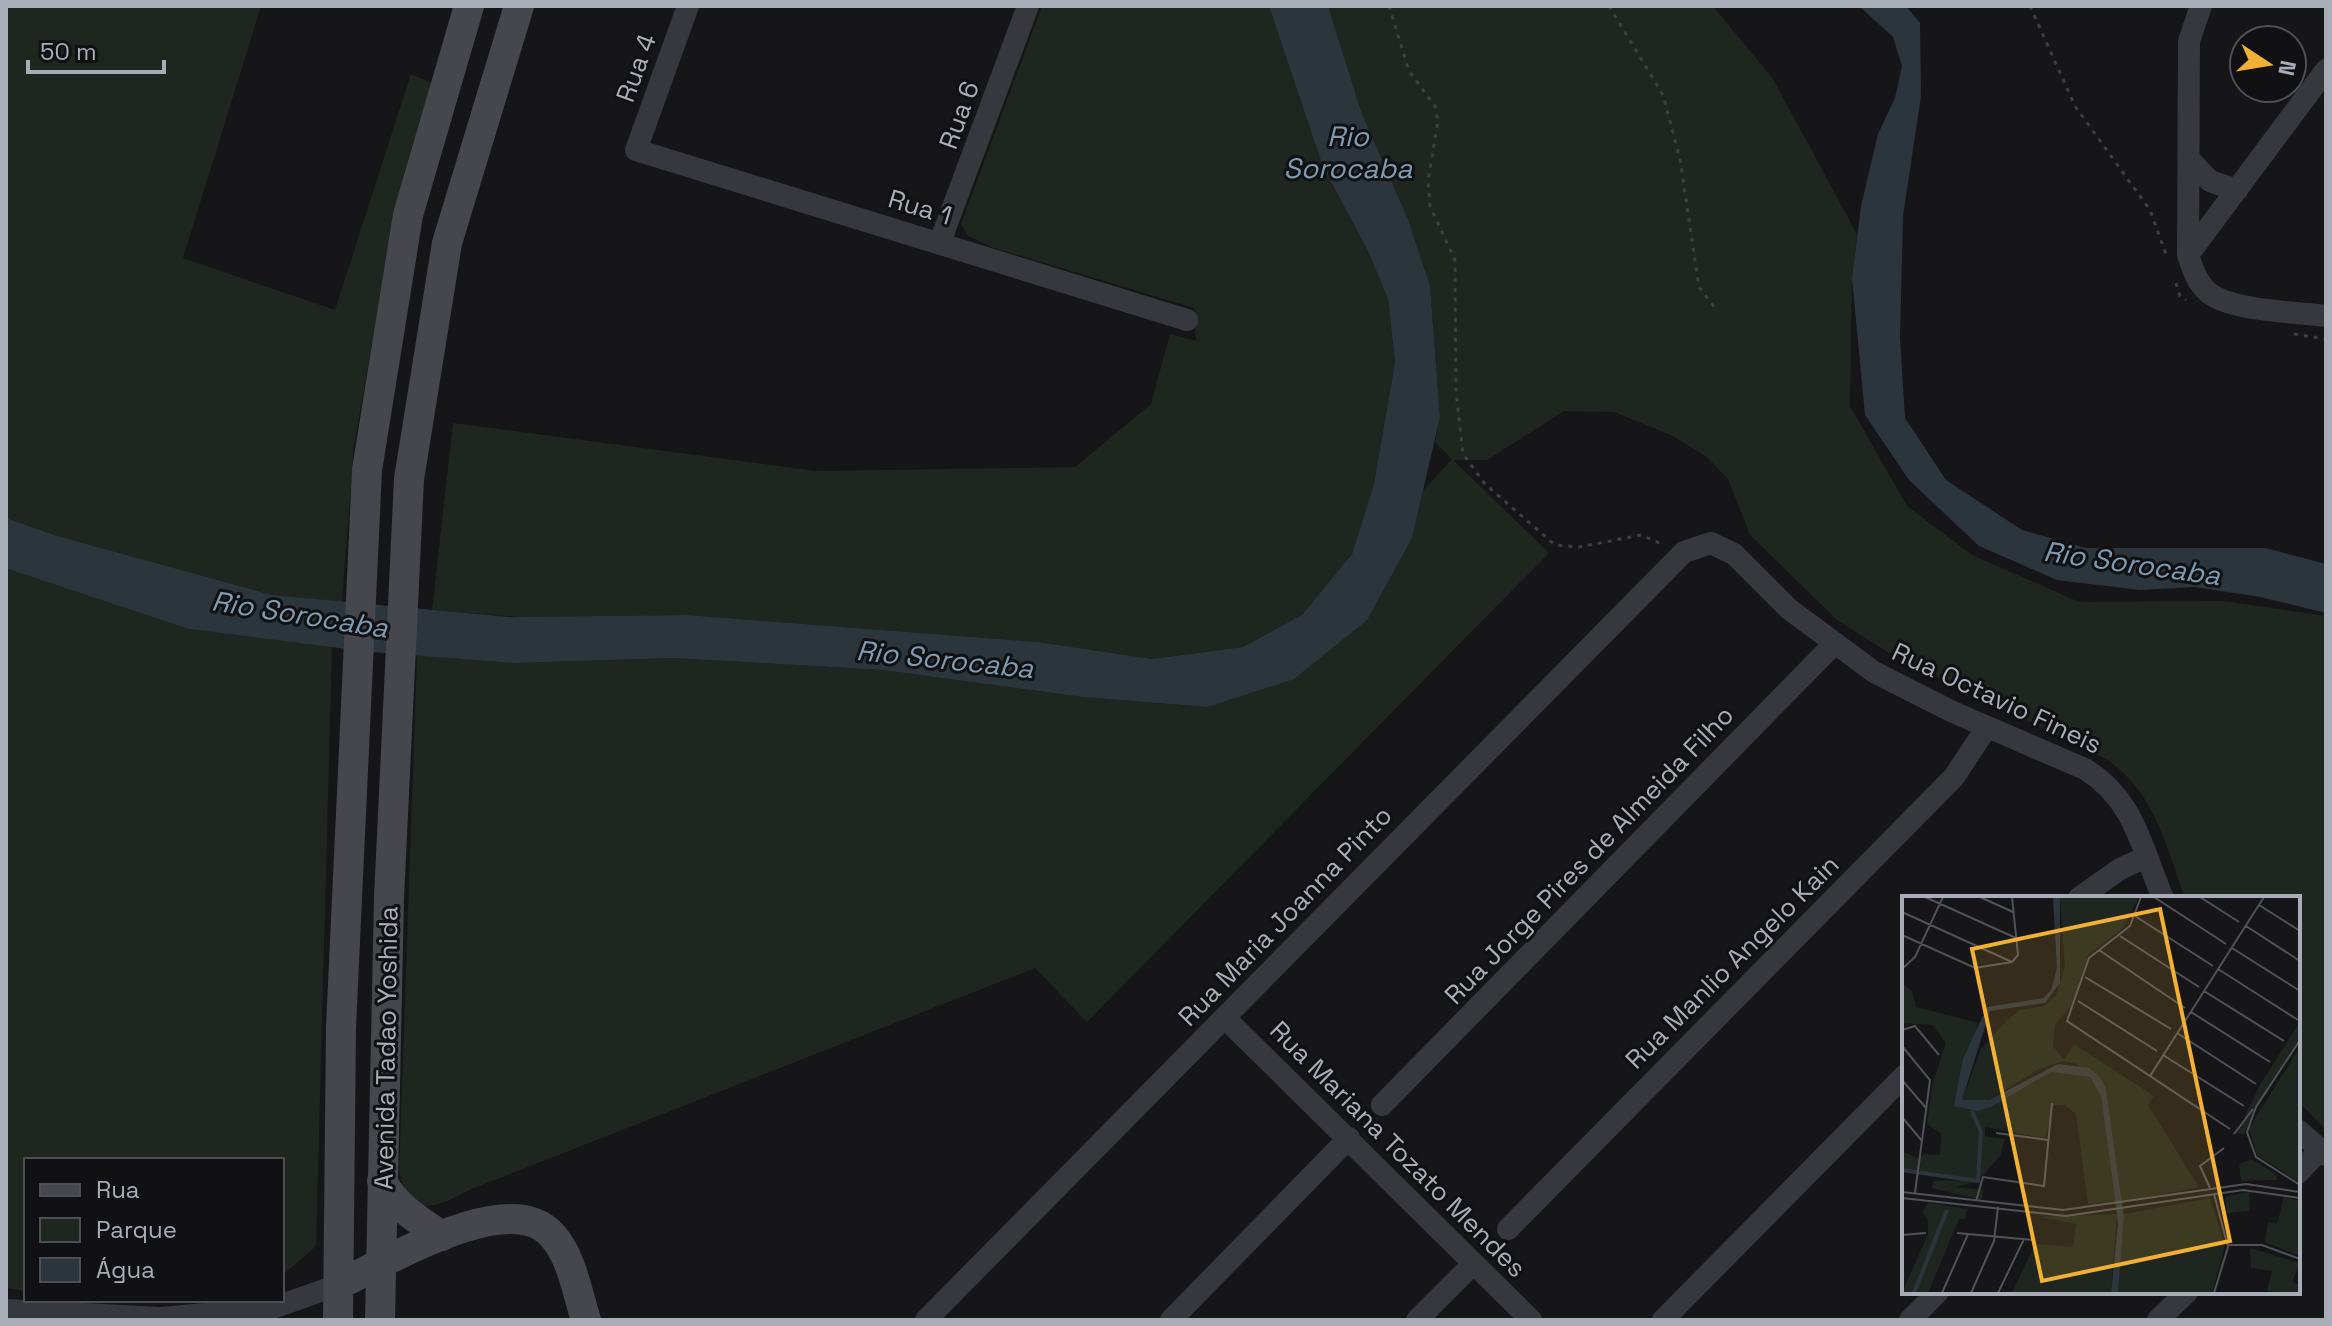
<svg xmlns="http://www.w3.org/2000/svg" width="2332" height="1326" viewBox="0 0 2332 1326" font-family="'Space Grotesk',sans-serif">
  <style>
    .green { fill: #1e261f }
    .water { fill: #2c353c }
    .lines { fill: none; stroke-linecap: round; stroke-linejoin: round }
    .path { stroke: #3d3f44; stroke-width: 3; stroke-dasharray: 4 6; stroke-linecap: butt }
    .street { stroke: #37383d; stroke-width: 22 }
    .secondary { stroke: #45474d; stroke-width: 30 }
    .labels { text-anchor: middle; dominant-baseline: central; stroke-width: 6; stroke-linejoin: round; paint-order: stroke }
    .street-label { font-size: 26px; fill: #a8adb8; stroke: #111113 }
    .water-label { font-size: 28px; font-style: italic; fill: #7f9bb3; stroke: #111113 }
    .inset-river { fill: none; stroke: #2c353c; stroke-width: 4 }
    .inset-road { fill: none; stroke: #505258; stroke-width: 2 }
    .view { fill: #f2b134; fill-opacity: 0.15; stroke: #f2b134; stroke-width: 4 }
    .inset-edge { fill: none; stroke: #a8adb8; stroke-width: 4 }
  </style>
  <rect width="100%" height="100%" fill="#161618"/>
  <!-- green -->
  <path class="green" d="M6,6H261L183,258L335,310L411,74L433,84L372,344L354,446L342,602L272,595L54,535L6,518Z
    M1042,6H1269L1323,167L1368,251L1388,299L1395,362L1374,484L1352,554L1302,615L1243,647L1152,659L1038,642L687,615L521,617L432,610L453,423L816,471L1075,467L1151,404L1170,334L1196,341L1194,308L994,248L968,236L961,224Z
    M1328,6H1713L1773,79L1857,234L1852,278L1850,406L1907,506L1972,555L2079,602L2224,601L2326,616V1130L2298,1101V898H2185C2165,844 2156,795 2108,760L1894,656L1837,620L1750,535L1728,479L1707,457L1671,435L1614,412L1564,411L1487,460H1453L1549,553L1087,1022L1035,968L469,1190C434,1209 411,1219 399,1171L417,655L514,663L674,658L883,670L1083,697L1206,707L1412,538L1423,491L1452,459L1435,442L1440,417L1430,286L1408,219L1362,114Z
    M6,566L189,629L332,647L316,1246L284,1274L282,1160H26V1291L6,1288Z"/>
  <!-- water -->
  <path class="water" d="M1269,6H1328L1362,114L1408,219L1430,286L1440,417L1412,538L1367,620L1294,679L1207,707L1083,697L883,670L674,658L514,663L371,652L189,629L6,568V518L54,535L272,595L509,617L687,615L1038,642L1152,659L1243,647L1302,615L1352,554L1374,484L1395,362L1388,299L1368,251L1323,167Z
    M1859,6H1906L1920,23L1921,96L1903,216L1900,338L1905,418L1946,480L2022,530L2086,548H2265L2326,564V613L2260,597L2195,587L2140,590L2057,580L1979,546L1909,480L1865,415L1852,278L1861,206L1878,134L1895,98L1902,66L1893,37Z"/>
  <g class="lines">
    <!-- path -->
    <path class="path" d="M1389,6L1409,71L1435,106L1438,121L1428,181L1430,206L1455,260L1456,391L1463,454L1485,484L1555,545L1579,547L1641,535L1662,544
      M1609,6L1663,95L1680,159L1699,287L1715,308
      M2030,6L2075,106L2150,210L2167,257
      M2176,283L2180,296L2186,300
      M2294,334L2326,339"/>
    <!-- street -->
    <path class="street" d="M688,6L636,150L1187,320
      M2201,6L2189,41L2188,255C2193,270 2197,283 2209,293C2232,311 2296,312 2326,316
      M2190,160L2210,181L2237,190
      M940,242L1028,6
      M2188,255L2326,70
      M2079,898L2120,869L2146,857
      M1225,1018L1531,1320
      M1382,1105L1835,643
      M2298,1130L2326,1155
      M2298,1173L2320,1150
      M1508,1229L1954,777L1987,727
      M6,1310L161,1318L273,1308L338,1285
      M926,1320L1684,552L1711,543L1734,554L1789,609L1874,672L1953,712L2085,769C2135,800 2141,847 2163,898
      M1171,1320L1349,1138
      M1417,1320L1473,1264
      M1663,1320L1904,1076
      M1910,1320L1938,1292
      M2158,1320L2187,1292"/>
    <!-- secondary -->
    <path class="secondary" d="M382,1181C396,1207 418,1220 442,1236
      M338,1285C385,1263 509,1186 552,1235C572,1257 577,1292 586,1320
      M338,1320L341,1027L367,470L408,215L469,6
      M380,1320L389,898L409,479L447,243L519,6"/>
  </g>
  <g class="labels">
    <!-- street labels -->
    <g class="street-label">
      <text transform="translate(636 68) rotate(-70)">Rua 4</text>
      <text transform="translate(959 115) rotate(-70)">Rua 6</text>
      <text transform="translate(920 207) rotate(17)">Rua 1</text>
      <text transform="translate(1997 698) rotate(25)">Rua Octavio Fineis</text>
      <text transform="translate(1589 855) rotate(-46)">Rua Jorge Pires de Almeida Filho</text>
      <text transform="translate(1285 916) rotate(-46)">Rua Maria Joanna Pinto</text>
      <text transform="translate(1732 962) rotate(-45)">Rua Manlio Angelo Kain</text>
      <text transform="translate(386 1048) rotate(-89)">Avenida Tadao Yoshida</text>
      <text transform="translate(1398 1149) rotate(45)">Rua Mariana Tozato Mendes</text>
    </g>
    <!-- water labels -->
    <g class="water-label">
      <text x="1348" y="136">Rio<tspan x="1348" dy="32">Sorocaba</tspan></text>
      <text transform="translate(2132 563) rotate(8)">Rio Sorocaba</text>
      <text transform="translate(300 614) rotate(9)">Rio Sorocaba</text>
      <text transform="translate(945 659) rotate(6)">Rio Sorocaba</text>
    </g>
  </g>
  <!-- overview -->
  <g transform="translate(1902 896)">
    <rect width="398" height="398" fill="#161618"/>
    <path d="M158,1H237L221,32L186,59L173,105L153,129L151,150L162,164L172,148L252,200L246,209L297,291L220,306L204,192L174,168L161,165L137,173L87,204H60L79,153L98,131L117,114L142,110L154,99L163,71ZM0,87L10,95L14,111L76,127L52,210L89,211L149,176L188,181L199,201L214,305L186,308L174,218L163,209H152L143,242L83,231V240L103,243L98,260L76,285L54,291L81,294L80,304L30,292L31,285L61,284L0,274V255L17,263L22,258L38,259L39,238L25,228L31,186L44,147L30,129L0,127ZM398,126V141L355,209L342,239L335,236L359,187ZM398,151V287L355,259L347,232ZM350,263L374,278L375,284L339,285L337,268ZM347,296L348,315L325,317L323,301ZM382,301L398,305V360L363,346L366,326L375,328ZM308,302L323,349L310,397H216L222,318ZM26,307L65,313L63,323H57L26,397H0L26,338V324L20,316ZM215,318L209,397H110L133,348L171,351L174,328L139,321ZM348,352L398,367L390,386L398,389V397L365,395L370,375L349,372Z" fill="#1e261f"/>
    <path d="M151,1H158V87L143,107L88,115L60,204H87L156,168L187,172L197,180L204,192L222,321L216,397H209L216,328L212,294L199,201L188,181L149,176L89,211L75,215L52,210L61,163L85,111L142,102L149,94L155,72Z" fill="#2c353c"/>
    <path class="inset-river" d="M0,274L76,285L79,236L70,215M12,397L45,314"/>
    <path class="inset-road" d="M23,1L114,42M78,1L111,16M239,1L228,30L187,62L165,125L328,233M252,1L324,48M298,1L337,26M357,9L398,35M0,16L110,66M233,20L311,70M344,30L398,65M0,39L73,72L110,66M218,40L297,91M330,52L398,95M197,54L283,112M110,66L116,59L110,1M0,73L13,61L41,1M316,73L396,124M183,81L269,133M302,95L382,145M176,105L255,155M289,116L368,166M0,134L13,130L37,159M275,137L354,188M398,144L354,211L345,236L354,261L398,289M0,150L28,184L13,297M261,159L342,210M248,180L362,1M0,184L24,212M0,221L20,245M94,237L146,244M332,238L351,213M308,292L298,270L322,252M0,296L161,314L344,288L398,296M0,302L164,320L341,294L398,302M74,305L81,281L142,290L150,207M55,337L131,344M0,339L24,337M326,349H360L398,363M40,397L66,338M69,397L92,345L96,311M96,397L122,343M312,397L326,351L312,298"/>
    <path class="view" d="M258,13L328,345L140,385L70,53Z"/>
    <rect width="398" height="398" class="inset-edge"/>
  </g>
  <!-- border -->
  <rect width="2332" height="1326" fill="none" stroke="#a8adb8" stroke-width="16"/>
  <!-- legend -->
  <rect x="24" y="1158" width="260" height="144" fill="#111113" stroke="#4d4f55" stroke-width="2"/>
  <rect x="40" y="1184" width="40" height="12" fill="#45474d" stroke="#4d4f55" stroke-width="2"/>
  <text x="96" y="1198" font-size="24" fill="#a8adb8">Rua</text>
  <rect x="40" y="1218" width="40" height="24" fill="#1e261f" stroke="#4d4f55" stroke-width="2"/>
  <text x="96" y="1238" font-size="24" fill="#a8adb8">Parque</text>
  <rect x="40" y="1258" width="40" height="24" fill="#2c353c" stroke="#4d4f55" stroke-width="2"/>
  <text x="96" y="1278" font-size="24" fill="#a8adb8">Água</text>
  <!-- north arrow -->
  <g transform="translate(2268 64) rotate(102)"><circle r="38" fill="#111113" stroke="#4d4f55" stroke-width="2"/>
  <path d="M0-6L14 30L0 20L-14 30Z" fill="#f2b134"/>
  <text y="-12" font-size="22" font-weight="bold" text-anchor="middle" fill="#a8adb8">N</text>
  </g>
  <!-- scale -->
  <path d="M28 60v12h136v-12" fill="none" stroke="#a8adb8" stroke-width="4"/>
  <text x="40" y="60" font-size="24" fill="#a8adb8" stroke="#111113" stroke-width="6" paint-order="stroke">50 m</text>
</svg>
